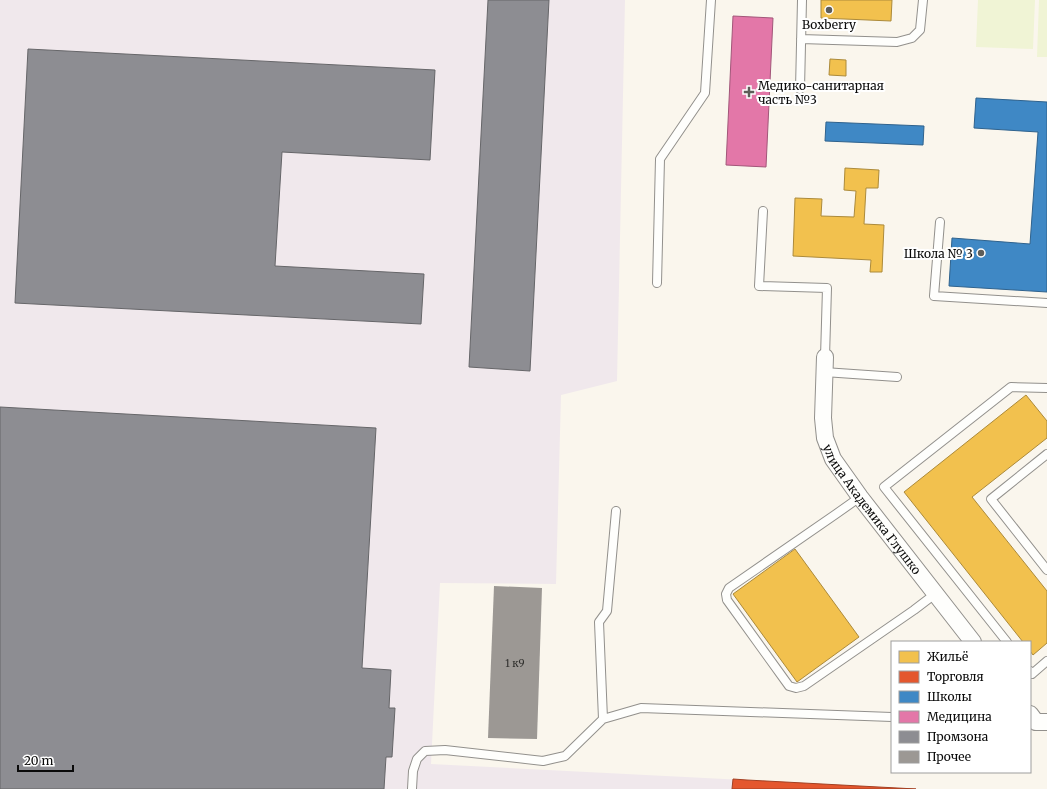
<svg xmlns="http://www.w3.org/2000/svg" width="1047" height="789" viewBox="0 0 1047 789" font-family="Merriweather,serif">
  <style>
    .industrial { fill: #f0e8ec }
    .pitch { fill: #f0f4d5 }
    .homes { fill: #f2c14e; stroke: #ac8a3a }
    .shops { fill: #e4572e; stroke: #a34023 }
    .schools { fill: #3f88c5; stroke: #2f628d }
    .health { fill: #e377a8; stroke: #a25679 }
    .industry { fill: #8d8d92; stroke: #666669 }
    .building { fill: #9c9894 }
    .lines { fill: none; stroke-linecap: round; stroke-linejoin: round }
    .service-casing { stroke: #92908c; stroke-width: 10 }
    .minor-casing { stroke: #92908c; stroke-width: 18 }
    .service { stroke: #fefefc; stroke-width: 8 }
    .minor { stroke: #fefefc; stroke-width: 16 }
    .poi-dot { fill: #5e5d59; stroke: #fff; stroke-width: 1.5 }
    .labels { text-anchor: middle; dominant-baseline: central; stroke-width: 4; stroke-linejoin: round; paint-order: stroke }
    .number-label { font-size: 10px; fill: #2e2e2c }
    .poi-label { font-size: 12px; fill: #0a0a0a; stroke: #fff }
    .street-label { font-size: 12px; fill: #0a0a0a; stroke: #fff }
  </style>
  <rect width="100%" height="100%" fill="#faf6ed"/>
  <!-- industrial -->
  <path class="industrial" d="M0,0H625L617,381L561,395L556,584L440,583L431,764L918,789H0Z"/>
  <!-- pitch -->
  <path class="pitch" d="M978,0H1035L1033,49L976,47Z
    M1039,0H1047V57H1037Z"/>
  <!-- homes -->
  <path class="homes" d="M821,0H892L891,21L821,18Z
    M830,59L846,60V76L829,75Z
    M845,168L879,170L878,188H866L864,224L884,225L882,272H870L871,260L793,256L795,198L822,199L821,216L854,217L856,191L844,190Z
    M1026,395L1047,421V438L972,497L1047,591V643L1033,655L1030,651V642H1023L904,492Z
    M795,549L859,637L797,682L733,594Z"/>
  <!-- shops -->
  <path class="shops" d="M733,779L747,780L916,789H732Z"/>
  <!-- schools -->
  <path class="schools" d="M976,98L1047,102V292L949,286L952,238L1030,244L1038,132L974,128Z
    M826,122L924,126L923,145L825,141Z"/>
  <!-- health -->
  <path class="health" d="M733,16L773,18L766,167L726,165Z"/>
  <!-- industry -->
  <path class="industry" d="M488,0H549L530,371L469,367Z
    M28,49L435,70L430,160L282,152L275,266L424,274L421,324L15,303Z
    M0,407L376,428L362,668L391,670L389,708H395L392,757H386L384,789H0Z"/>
  <!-- building -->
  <path class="building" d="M494,586L542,588L537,739L488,738Z"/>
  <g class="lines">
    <defs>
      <path id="service" d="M801,39L897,42L912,38L920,30L923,0
        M800,89L802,0
        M763,211L759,286L827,288L825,357
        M940,222L934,296L1047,303
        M657,283L660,159L705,93L711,0
        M824,372L897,377
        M1047,454L991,499L1047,570
        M860,497L836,514L729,588L726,594L727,600L789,686L796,688L804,686L914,610L935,594
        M1007,642L884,487L1011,387L1047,388
        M1030,671L1032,674L1047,661
        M603,719L599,622L607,611L616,511
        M412,789L413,771L417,759L425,751L445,750L543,761L565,756L603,719L641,708L892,717"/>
      <g id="minor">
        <path id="s1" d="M825,357L823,418L825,438L833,459L860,497L973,642"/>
        <path d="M1030,714L1036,722H1047"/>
      </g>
    </defs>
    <!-- service casing -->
    <use href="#service" class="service-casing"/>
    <!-- minor casing -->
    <use href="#minor" class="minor-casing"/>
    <!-- service -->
    <use href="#service" class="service"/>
    <!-- minor -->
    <use href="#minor" class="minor"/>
  </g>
  <!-- markers -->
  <g class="poi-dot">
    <circle cx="829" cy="10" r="4"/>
    <path d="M747 86h4v4h4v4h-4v4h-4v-4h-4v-4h4z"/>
    <circle cx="981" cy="253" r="4"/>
  </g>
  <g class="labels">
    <!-- number labels -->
    <g class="number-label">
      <text x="515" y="663">1 к9</text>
    </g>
    <!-- poi labels -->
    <g class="poi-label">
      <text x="829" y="24">Boxberry</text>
      <text x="758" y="85" text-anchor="start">Медико-санитарная<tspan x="758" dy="14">часть №3</tspan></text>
      <text x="973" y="253" text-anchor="end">Школа № 3</text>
    </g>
    <!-- street labels -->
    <g class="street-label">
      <text stroke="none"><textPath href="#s1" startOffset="167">улица Академика Глушко</textPath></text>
    </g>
  </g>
  <!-- legend -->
  <rect x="891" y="641" width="140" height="132" fill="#ffffff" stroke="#9d9d9d"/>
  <rect x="899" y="651" width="20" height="12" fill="#f2c14e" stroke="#9d9d9d"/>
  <text x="927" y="661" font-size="12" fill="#0a0a0a">Жильё</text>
  <rect x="899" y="671" width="20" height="12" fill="#e4572e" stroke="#9d9d9d"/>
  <text x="927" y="681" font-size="12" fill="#0a0a0a">Торговля</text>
  <rect x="899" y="691" width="20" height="12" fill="#3f88c5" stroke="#9d9d9d"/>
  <text x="927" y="701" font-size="12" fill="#0a0a0a">Школы</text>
  <rect x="899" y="711" width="20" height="12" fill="#e377a8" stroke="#9d9d9d"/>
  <text x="927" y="721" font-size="12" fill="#0a0a0a">Медицина</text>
  <rect x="899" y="731" width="20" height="12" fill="#8d8d92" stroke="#9d9d9d"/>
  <text x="927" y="741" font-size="12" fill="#0a0a0a">Промзона</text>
  <rect x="899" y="751" width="20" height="12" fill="#9c9894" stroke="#9d9d9d"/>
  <text x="927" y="761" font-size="12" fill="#0a0a0a">Прочее</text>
  <!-- scale -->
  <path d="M18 765v6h55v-6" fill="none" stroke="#0a0a0a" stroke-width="2"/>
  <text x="24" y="765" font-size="12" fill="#0a0a0a" stroke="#ffffff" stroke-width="3" paint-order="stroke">20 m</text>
</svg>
